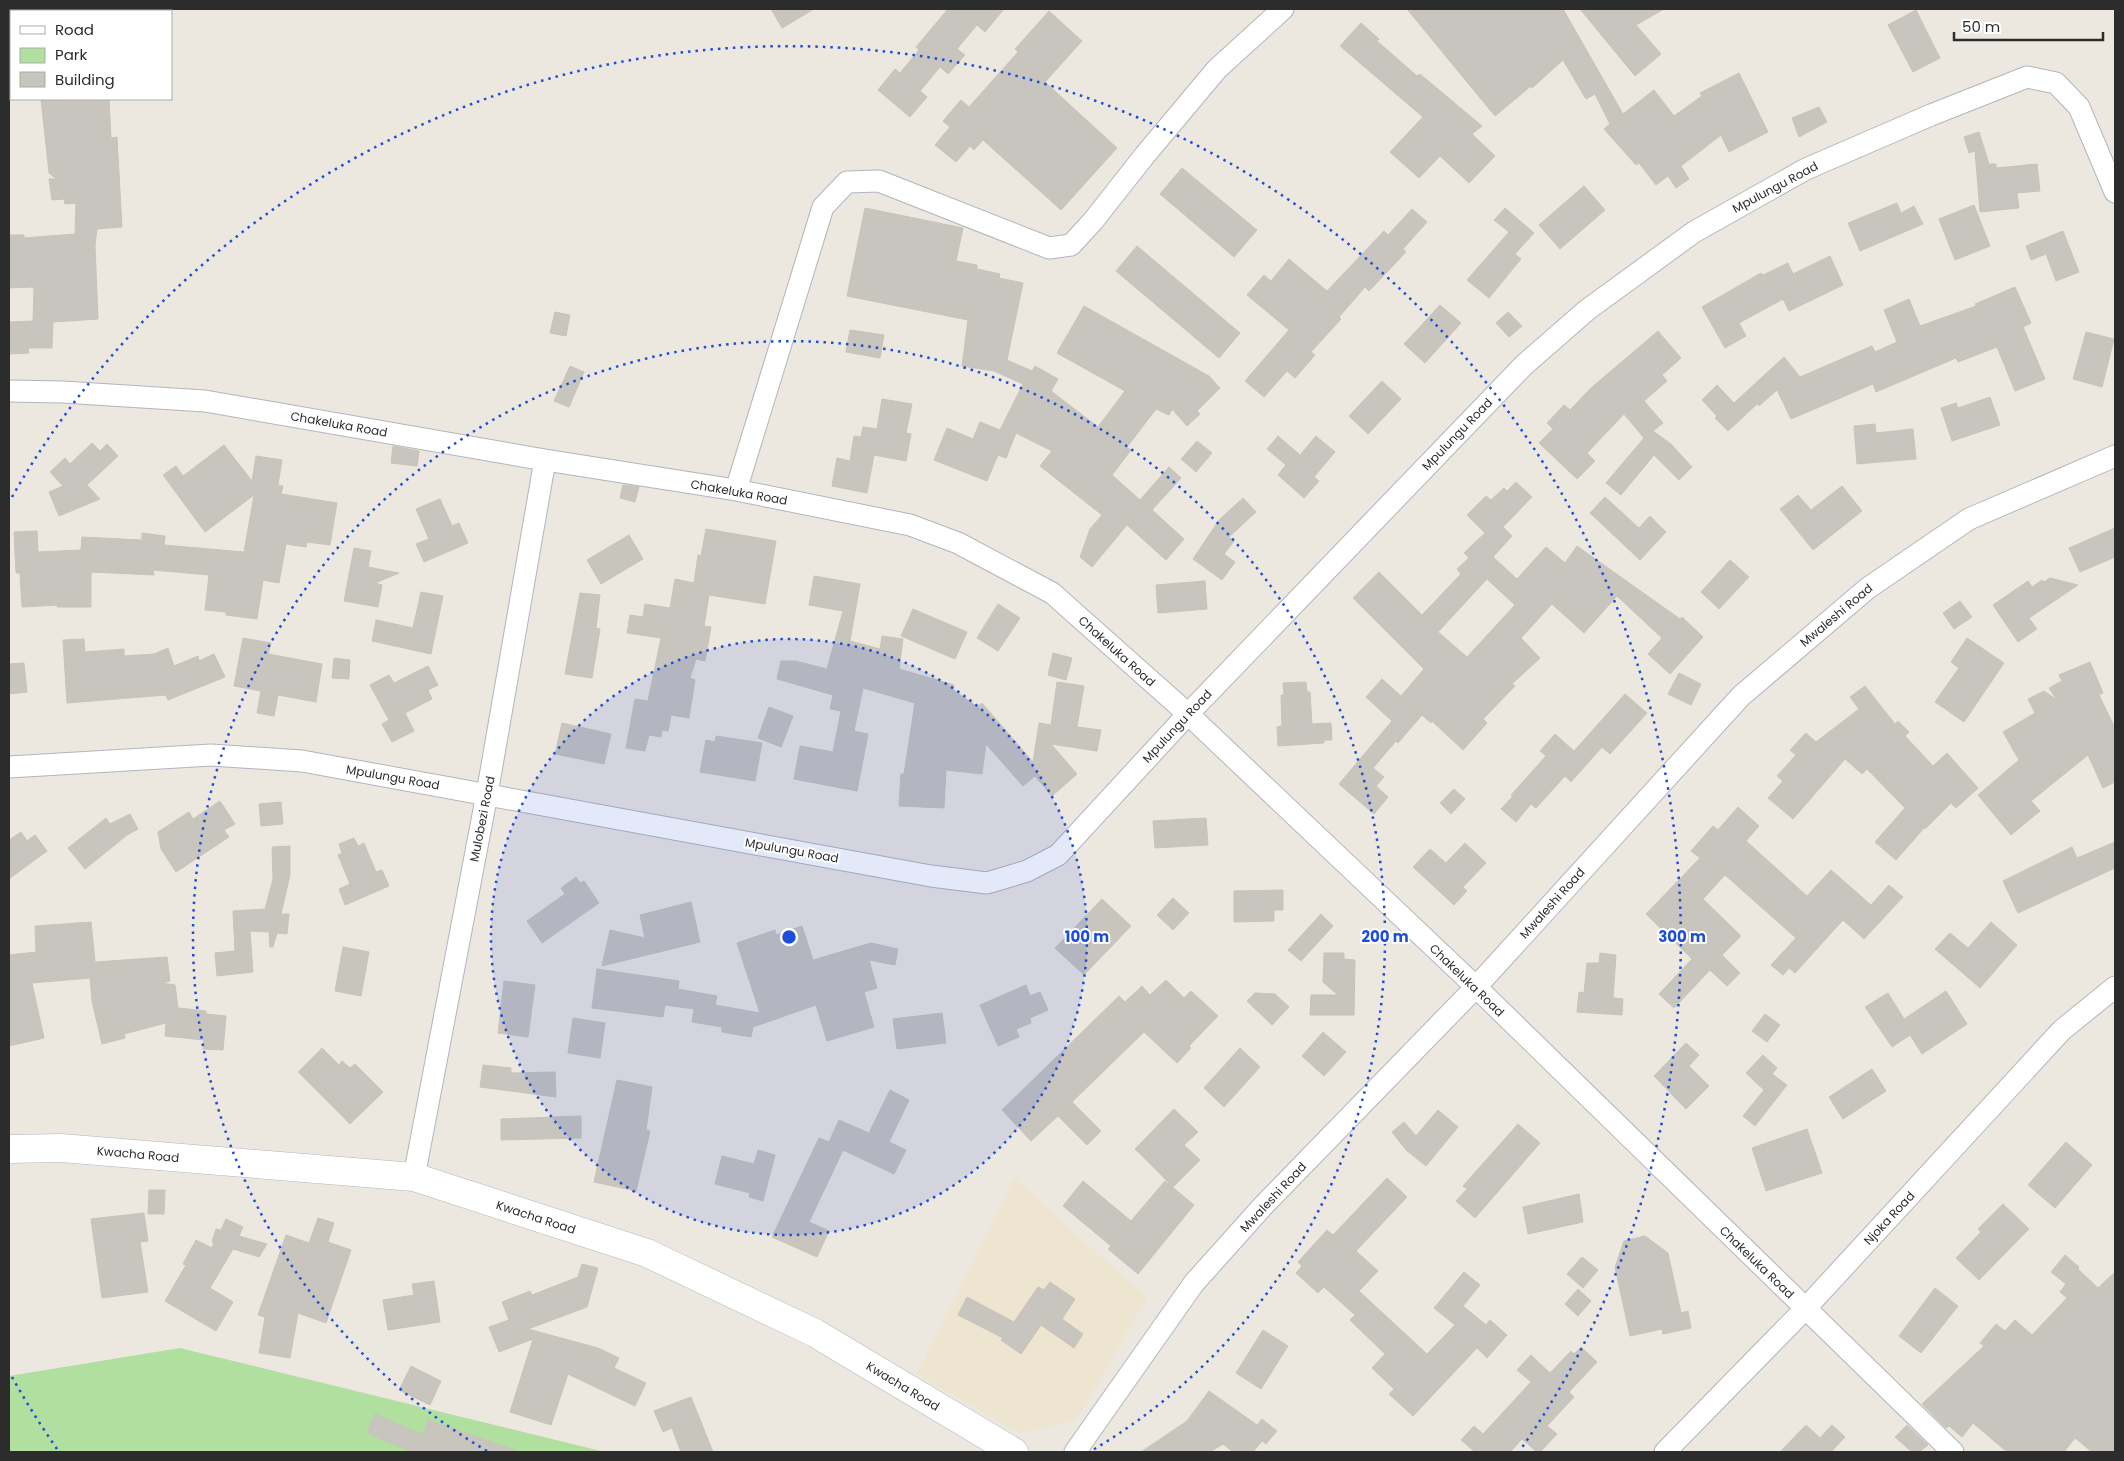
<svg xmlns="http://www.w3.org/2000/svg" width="2124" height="1461" viewBox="0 0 2124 1461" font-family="Poppins,sans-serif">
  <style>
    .education { fill: #ede5d0 }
    .green { fill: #b1dfa0 }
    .building { fill: #c8c4be; stroke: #c8c4b9; fill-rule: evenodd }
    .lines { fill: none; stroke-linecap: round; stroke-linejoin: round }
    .street-casing { stroke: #b3b4be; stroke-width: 23 }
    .secondary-casing { stroke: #b3b4be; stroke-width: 29 }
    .street { stroke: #fff; stroke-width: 21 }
    .secondary { stroke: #fff; stroke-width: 28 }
    .ring { fill: none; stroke: #1d4ed8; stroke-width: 2.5; stroke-dasharray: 2.5 5 }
    .labels { text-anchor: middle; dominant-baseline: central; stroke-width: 4; stroke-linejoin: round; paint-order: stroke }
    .street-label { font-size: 12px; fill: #2c2c2c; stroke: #fff }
    .centre { fill: #1d4ed8; stroke: #fff; stroke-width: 2.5 }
    .ring-label { font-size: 15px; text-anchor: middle; font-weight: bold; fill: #1d4ed8; stroke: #fff; stroke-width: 4; stroke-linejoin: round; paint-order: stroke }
  </style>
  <rect width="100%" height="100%" fill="#ece8df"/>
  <!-- education -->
  <path class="education" d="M1014,1178L1147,1298L1076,1420L1019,1433L917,1374Z"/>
  <!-- green -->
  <path class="green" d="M180,1348L601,1451L603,1452H9V1376Z"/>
  <!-- building -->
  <path class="building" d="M771,9H814L782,28Z
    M948,9H1004L985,32L977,25L957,49L965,55L948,74L940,67L920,91L927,97L910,117L878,90L895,69L900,73L919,50L916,47Z
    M1407,9H1563L1623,114L1654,90L1674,116L1702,96L1700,93L1739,73L1768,132L1729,152L1721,135L1681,166L1689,179L1676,188L1668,176L1656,185L1639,163L1636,165L1604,129L1610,124L1595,94L1586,99L1563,60L1532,88L1531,86L1495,116Z
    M1580,9H1664L1636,25L1661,54L1635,76Z
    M1916,10L1940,58L1913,72L1888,25Z
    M1049,11L1082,41L1045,82L1117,148L1061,210L983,140L974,150L970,146L956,162L935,145L950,127L943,121L961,100L969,107L1018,52L1015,49Z
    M1361,23L1379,39L1377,41L1417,76L1420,74L1482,126L1472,134L1495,156L1469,183L1440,156L1419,178L1390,152L1423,117L1340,46Z
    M41,99H109L111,138L117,137L122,227L97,229L95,245L98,319L53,322L52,348H28L29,353L9,354V322L33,321L34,287L9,288V235H24V238L75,234L76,203L65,204L64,199L52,200L49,179H56L49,173Z
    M1819,107L1827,122L1799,137L1792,118Z
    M1979,132L1989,164H1996V168L2037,164L2040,191L2017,193L2019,208L1980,212L1975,151L1969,153L1964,137Z
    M1182,168L1257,230L1234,257L1160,194Z
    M1584,186L1605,210L1560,249L1539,225Z
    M1897,203L1901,213L1914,206L1923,224L1860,251L1848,223Z
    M1974,205L1990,246L1955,260L1939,219Z
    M865,208L963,228L956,261L977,265V269L1000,274L999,278L1023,283L1007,360L1032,371L1035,366L1058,379L1051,391L1098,427L1125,391L1057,353L1084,306L1209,376L1220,388L1197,411L1200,414L1187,426L1172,409L1169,415L1156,409L1127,447L1131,450L1112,475L1140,500L1169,467L1181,478L1152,510L1184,539L1166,560L1127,525L1092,567L1080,557L1090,529L1102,515L1040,466L1052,451L1016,433L1006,458L998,455L987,481L934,460L947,428L973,439L980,422L1000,430L1023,384L994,371L962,366L968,320L847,296Z
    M1505,208L1534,233L1515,254L1521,259L1489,298L1467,280L1509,232L1494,220Z
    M1412,209L1427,222L1403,249L1406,252L1369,291L1365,287L1339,317L1341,319L1311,352L1315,355L1295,378L1287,371L1264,397L1245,381L1289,330L1247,295L1264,275L1271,281L1289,259L1327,291L1384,231L1388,235Z
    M2063,231L2079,272L2056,281L2046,254L2031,260L2026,246Z
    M1137,246L1240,333L1219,358L1116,271Z
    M1830,256L1843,285L1789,311L1783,299L1739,323L1746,336L1725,348L1702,307L1761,273L1763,275L1788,263L1793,274Z
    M2015,287L2031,323L2023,327L2045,379L2015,391L1997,347L1958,362L1956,358L1876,392L1873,384L1791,419L1777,390L1759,406L1757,404L1728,431L1715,418L1717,416L1702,400L1717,385L1734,403L1784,357L1800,377L1872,346L1875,352L1897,342L1884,310L1909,299L1920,326L1976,306L1975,304Z
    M1440,305L1461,323L1425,363L1404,344Z
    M555,312L570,315L566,336L550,333Z
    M1508,312L1522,326L1509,337L1496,323Z
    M850,330L884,335L880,358L846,352Z
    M1658,331L1681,358L1662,375L1667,381L1644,401L1663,423L1653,431L1671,444L1692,467L1679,480L1654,455L1621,495L1606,483L1644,438L1624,414L1587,453L1595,461L1577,479L1539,443L1553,429L1547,423L1564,405L1570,410L1591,388Z
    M2086,332L2114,339L2102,387L2073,379Z
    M570,366L584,372L569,407L554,401Z
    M1382,381L1401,399L1368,434L1349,416Z
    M1990,397L2000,425L1952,441L1941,408L1956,403L1958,408Z
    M882,399L912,404L906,433L911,434L906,461L874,455L867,493L832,486L837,458L850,461L854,436L861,437L863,427L877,429Z
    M1875,424L1876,433L1913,429L1916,459L1857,464L1854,426Z
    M1278,436L1300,455L1316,436L1335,452L1314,477L1319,481L1304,498L1278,475L1286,465L1267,449Z
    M1197,441L1212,453L1196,472L1181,459Z
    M92,443L100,451L107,444L118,456L87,485L100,499L59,516L49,492L63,486L50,472L65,458L70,464Z
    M224,445L252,481L256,456L282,460L278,485L283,486L281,494L337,503L330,545L307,542L306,547L286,544L279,583L263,580L257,619L226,615V612L205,610L209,575L153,570L154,575L91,572V607H57V605L22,607L20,573H16L14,532L37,531L38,552L81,550L82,537L142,540V533L165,536L164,545L244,552L254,495L205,532L163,475L176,466L183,476Z
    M393,446L419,451L417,466L391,463Z
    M1516,482L1532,497L1503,527L1512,536L1493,557L1517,579L1546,547L1565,563L1577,546L1680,619L1682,617L1703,637L1670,674L1648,654L1662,638L1617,596L1584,633L1552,604L1521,638L1540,658L1512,684L1515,686L1483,719L1487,723L1463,750L1432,721L1431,723L1422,715L1398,743L1396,741L1373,768L1384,777L1376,786L1388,797L1374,814L1339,784L1392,721L1366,697L1382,679L1401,696L1424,669L1353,598L1379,572L1422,615L1461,574L1457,569L1469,558L1464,553L1485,533L1467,515L1486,496L1491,500L1504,488L1507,491ZM1487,579L1515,605L1467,657L1438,632Z
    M623,485L639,487L635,502L620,498Z
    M1842,486L1862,511L1813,550L1780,509L1798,495L1811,510Z
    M1605,497L1639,528L1650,516L1666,532L1640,560L1590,513Z
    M1243,498L1256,512L1229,537L1234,541L1224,554L1235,562L1222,580L1193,559L1219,520Z
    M440,499L452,526L459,523L468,543L424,562L416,544L429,539L416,509Z
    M2115,528V557L2080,572L2069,548Z
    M706,529L776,541L765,604L709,595L704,626L711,627L705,661L696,659L690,678L695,680L689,718L671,715L668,731L662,730L661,737L649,735L645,751L626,748L635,699L648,701L661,638L627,633L630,615L643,617L645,604L670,608L675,579L694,583L698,555L701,556Z
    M629,535L643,559L601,584L587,560Z
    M354,548L371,551L368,567L399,573L375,583L382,585L378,607L344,601Z
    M1730,560L1749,577L1719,609L1701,592Z
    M814,576L860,584L850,641L880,649L882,636L903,639L899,669L954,685L953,690L977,707L982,703L1033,762L1039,723L1051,725L1057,682L1084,686L1077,727L1101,730L1097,751L1051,744L1077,774L1052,796L1035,776L1023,786L986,744L982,774L946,770L944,808L899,806L901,774H904L915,703L863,688L854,731L868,734L857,791L794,779L800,746L833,752L841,711L830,709L833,695L777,679L781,661H795L827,669L843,611L809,605Z
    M2050,578L2078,585L2029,618L2037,629L2018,642L1993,605L2028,581L2032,587L2042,580L2044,582Z
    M1205,581L1207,609L1158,613L1156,585Z
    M421,592L443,596L431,654L372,641L376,620L413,628Z
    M580,593L600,595L596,628L600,629L592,678L565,674Z
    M1960,601L1972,617L1954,629L1943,613Z
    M998,604L1020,618L998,651L977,638Z
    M913,609L967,632L955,659L901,636Z
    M243,638L271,643L268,654L322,664L316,702L278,695L274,716L257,713L261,691L234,686Z
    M1967,638L2004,663L1964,722L1935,702L1959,668L1951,662Z
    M84,639L85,652L124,649V656L154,654L168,648L174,666L198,656L199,661L214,654L225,677L168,700L166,695L67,703L63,640Z
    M1053,653L1072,658L1066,680L1048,675Z
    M334,658L350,660L349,679L332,678Z
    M2090,662L2103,693L2099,695L2115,728V782L2103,788L2088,755L2031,801L2040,811L2011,835L1978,795L2019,760L2003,732L2035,713L2028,699L2044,691L2057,700L2049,688L2062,681L2059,675Z
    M24,663L27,692L9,694V664Z
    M428,666L438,685L428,690L432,699L405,713L414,731L392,742L382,724L389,720L370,685L389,675L394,683Z
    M1679,673L1701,684L1691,705L1668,694Z
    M1306,682L1307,692H1310L1312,724L1331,723L1332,740H1324V743L1278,746L1277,727L1282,726L1281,695H1284L1283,683Z
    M1865,686L1895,724L1898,721L1909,732L1905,736L1933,766L1947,753L1978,788L1956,808L1951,803L1925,829L1924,828L1896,860L1875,842L1905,808L1867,769L1862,774L1845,759L1793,819L1768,798L1783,781L1777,776L1796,755L1790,750L1806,733L1816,742L1859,709L1850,697Z
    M1625,694L1647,713L1610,754L1602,747L1571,782L1565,776L1536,808L1531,804L1516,822L1501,809L1513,796L1511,795L1546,756L1540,751L1555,734L1574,751Z
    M769,707L793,716L781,747L758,738Z
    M562,723L611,734L604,764L555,754Z
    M716,736L762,743L755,781L700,772L706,740L715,742Z
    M1454,789L1465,799L1451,814L1440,803Z
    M220,801L235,824L224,830L229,837L176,872L161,849L158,832L189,812L193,819Z
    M281,802L283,824L261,826L259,804Z
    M1738,807L1759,826L1746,841L1807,896L1831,870L1871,905L1889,885L1903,897L1864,939L1843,920L1795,973L1789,968L1783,975L1771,965L1796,938L1725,875L1703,899L1741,936L1722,955L1740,973L1727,986L1710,970L1674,1008L1659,994L1692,959L1646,914L1700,858L1691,851L1713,826L1718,830Z
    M130,814L138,829L127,835L85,869L68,848L106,818L110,824Z
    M1206,818L1208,845L1155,848L1153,821Z
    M21,832L27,841L35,835L47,851L9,879V840Z
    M354,838L358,846L364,843L376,872L382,870L389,886L345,905L339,889L350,884L338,855L342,853L339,844Z
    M2115,842V868L2018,913L2003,881L2072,847L2077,858Z
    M1465,843L1486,863L1463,887L1467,891L1454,905L1413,867L1430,849L1446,863Z
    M290,846V875L281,914H289L287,934L277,933L273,947H270L269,932L250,931L253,972L217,976L215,953L235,951L233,911L265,909L273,879L272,847Z
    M576,877L580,883L584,881L599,903L542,943L527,921L565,894L561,888Z
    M1283,890V910H1274V921L1234,922V891Z
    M1173,898L1189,913L1173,930L1157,915Z
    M1102,899L1131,926L1084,975L1055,948Z
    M691,902L700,942L602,966L610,930L645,938L640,915Z
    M1321,914L1333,926L1301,961L1288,950Z
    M91,922L95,962L167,957L170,981L162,983L175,985L178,1008L206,1011V1014L226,1016L223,1050L203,1049L204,1040L165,1036L166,1023L124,1034L125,1038L102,1044L92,1001L90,978L32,983L44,1038L9,1046V955L36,952L35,926Z
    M1991,922L2017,945L1980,988L1935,949L1950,933L1968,948Z
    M802,926L813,960L871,943L898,949L895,965L869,960L877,988L864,992L874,1027L827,1041L816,1005L753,1027L751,1037L722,1032V1027L692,1022L694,1009L665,1005L663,1017L592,1008L597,969L679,981L678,989L717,996L715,1005L760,1013L737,943L775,930L776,935Z
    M343,947L369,952L361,996L335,991Z
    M1324,953H1344V959L1355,960L1354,1015H1310L1311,995H1338L1323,982Z
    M1600,953L1616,955L1613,998L1623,999L1622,1015L1577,1012L1579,992L1584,993L1587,963H1599Z
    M1166,980L1184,998L1191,991L1218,1016L1189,1046L1191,1048L1177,1063L1144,1032L1072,1102L1101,1131L1087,1145L1058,1116L1031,1141L1002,1110L1119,996L1125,1002L1142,986L1150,995Z
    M504,981L535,985L528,1037L498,1033Z
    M1026,985L1030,996L1040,992L1048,1010L1030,1018L1031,1023L1016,1029L1019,1037L998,1046L980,1005Z
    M1946,991L1967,1024L1922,1054L1910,1035L1892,1047L1865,1007L1888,993L1904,1019Z
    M1255,993L1275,994L1289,1007L1272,1025L1247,1001Z
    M942,1013L946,1043L897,1049L893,1019Z
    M1765,1014L1780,1025L1767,1042L1752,1031Z
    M573,1018L605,1023L600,1058L568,1053Z
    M1323,1032L1346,1052L1324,1076L1302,1056Z
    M1686,1043L1699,1055L1689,1066L1709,1086L1686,1109L1654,1076Z
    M322,1048L339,1065L342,1061L350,1068L355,1064L383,1092L350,1124L298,1072Z
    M1240,1048L1260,1067L1224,1107L1204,1088Z
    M1763,1055L1777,1068L1772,1074L1787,1085L1755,1126L1743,1116L1764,1090L1746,1073Z
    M483,1065L511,1068V1073L555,1072L556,1097L480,1087Z
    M1872,1069L1886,1091L1843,1119L1829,1097Z
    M617,1080L652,1087L646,1130L650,1131L636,1191L594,1182Z
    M890,1090L909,1100L889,1142L906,1150L894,1174L843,1150L809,1222L829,1231L817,1257L772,1237L819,1138L829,1142L839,1120L869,1133Z
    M1174,1109L1198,1132L1184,1145L1200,1160L1173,1187L1135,1149Z
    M1438,1110L1458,1127L1426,1166L1406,1150L1392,1132L1404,1122L1416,1136Z
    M581,1116V1138L501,1140V1119Z
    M1518,1124L1540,1143L1475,1218L1456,1201L1467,1189L1463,1186Z
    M1807,1129L1822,1173L1766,1191L1752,1148Z
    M2066,1142L2092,1165L2055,1208L2028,1185Z
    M758,1150L775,1155L763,1201L749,1197L750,1193L715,1184L722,1156L754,1164Z
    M1387,1178L1407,1197L1356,1251L1378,1271L1359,1291L1427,1354L1455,1325L1434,1308L1464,1272L1480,1285L1463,1306L1486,1325L1490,1320L1507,1335L1487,1358L1477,1348L1413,1416L1389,1394L1394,1389L1372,1368L1385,1354L1350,1320L1355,1315L1324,1287L1318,1293L1296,1273L1302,1266L1298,1262L1327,1230L1333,1235Z
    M1083,1181L1131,1221L1165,1181L1194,1205L1138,1274L1108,1249L1111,1246L1063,1206Z
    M149,1190H165L164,1214H148Z
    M1579,1194L1583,1222L1528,1234L1523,1207Z
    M2003,1204L2029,1229L1979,1280L1956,1258L1981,1232L1978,1229Z
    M144,1213L148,1241L140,1242L148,1292L102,1298L91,1219Z
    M318,1218L334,1223L328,1242L351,1250L326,1323L298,1313L290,1358L259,1353L265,1317L258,1315L286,1235L309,1243Z
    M226,1219L243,1227L239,1236L267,1244L259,1257L233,1249L210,1288L233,1302L216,1331L165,1301L186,1265L183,1264L196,1240L212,1248L214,1243L212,1242L216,1229L221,1230Z
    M1645,1236L1668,1253L1681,1313L1688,1311L1691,1328L1663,1334L1662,1329L1630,1336L1615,1267L1624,1241Z
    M2065,1255L2079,1267L2078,1269L2098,1288L2115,1272V1452H2092L2075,1438L2064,1452H2007L1973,1423L1962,1437L1949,1426L1946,1428L1922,1404L1984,1346L1980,1343L1996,1324L2005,1331L2015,1320L2032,1335L2067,1298L2060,1292L2066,1284L2051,1272Z
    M1582,1257L1598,1270L1583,1288L1567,1274Z
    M582,1264L598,1268L587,1307L528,1329L598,1348L619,1358L614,1368L646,1383L635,1406L568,1374L551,1425L510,1412L533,1339L499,1352L489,1327L509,1320L502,1302L530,1291L532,1295L578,1277Z
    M434,1281L440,1322L388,1330L383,1300L414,1295L412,1284Z
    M1050,1282L1075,1299L1062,1319L1083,1334L1074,1348L1041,1325L1021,1354L1001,1340L1003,1338L958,1315L967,1297L1014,1322L1038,1287L1044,1290Z
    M1935,1288L1958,1306L1921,1353L1899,1336Z
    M1578,1289L1591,1301L1578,1316L1565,1304Z
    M1263,1330L1288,1346L1261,1389L1236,1373Z
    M1581,1347L1597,1362L1569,1392L1574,1397L1547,1426L1557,1434L1540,1452H1537L1522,1439L1510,1452H1475L1461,1440L1474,1426L1483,1434L1531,1382L1517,1370L1531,1355L1550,1373L1571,1351L1574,1354Z
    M411,1366L441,1381L430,1405L399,1390Z
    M1209,1391L1257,1425L1262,1419L1277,1431L1266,1444L1262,1441L1253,1452H1233L1223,1444L1210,1452H1141L1187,1421Z
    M691,1397L713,1452H681L672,1428L663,1432L654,1411Z
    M375,1414L423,1435L428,1420L515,1450V1452H412L367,1433Z
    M1806,1425L1820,1438L1832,1425L1845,1437L1832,1451L1834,1452H1780Z
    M1907,1425L1928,1445L1919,1452H1912L1895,1437Z"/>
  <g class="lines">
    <defs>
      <path id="street" d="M9,391L63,392L205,401L545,460L736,490L910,525L958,543L1052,593L1188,714L1476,987L1953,1452
        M736,490L823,207L847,182L879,181L1049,248L1071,245L1093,221L1145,155L1217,69L1283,9
        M9,767L211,755L302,761L931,876L987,883L1027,871L1058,855L1188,714L1524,365L1587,310L1694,232L1806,169L1931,115L2027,77L2056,83L2079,107L2115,192
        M414,1177L487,794L545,460
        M1075,1452L1194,1283L1263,1206L1476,987L1741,696L1868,588L1969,519L2115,456
        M1665,1452L1805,1309L2062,1030L2115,987"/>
      <path id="secondary" d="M9,1149L61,1148L414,1177L647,1253L815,1333L1014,1452"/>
    </defs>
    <!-- street casing -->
    <use href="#street" class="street-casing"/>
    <!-- secondary casing -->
    <use href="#secondary" class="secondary-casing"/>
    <!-- street -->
    <use href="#street" class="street"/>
    <!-- secondary -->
    <use href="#secondary" class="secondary"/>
  </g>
  <!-- distance rings -->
  <circle cx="789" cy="937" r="298" fill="#1d4ed8" fill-opacity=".12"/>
  <g class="ring">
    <circle cx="789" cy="937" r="298"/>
    <path d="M487 1451A596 596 0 1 1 1091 1451"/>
    <path d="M57 1449A893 893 0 0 1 12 1377M12 497A893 893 0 1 1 1521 1449"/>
  </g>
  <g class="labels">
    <!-- street labels -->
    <g class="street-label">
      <text transform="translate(1775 187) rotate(-28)">Mpulungu Road</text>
      <text transform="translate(339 424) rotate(10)">Chakeluka Road</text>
      <text transform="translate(1457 434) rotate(-46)">Mpulungu Road</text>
      <text transform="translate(739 492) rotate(10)">Chakeluka Road</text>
      <text transform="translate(1836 615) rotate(-40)">Mwaleshi Road</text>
      <text transform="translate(1117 651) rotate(42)">Chakeluka Road</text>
      <text transform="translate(1177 726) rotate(-47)">Mpulungu Road</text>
      <text transform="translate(393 777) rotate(10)">Mpulungu Road</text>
      <text transform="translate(482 819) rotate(-79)">Mulobezi Road</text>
      <text transform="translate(792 850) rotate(10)">Mpulungu Road</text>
      <text transform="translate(1552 903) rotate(-48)">Mwaleshi Road</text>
      <text transform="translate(1467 980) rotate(44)">Chakeluka Road</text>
      <text transform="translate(138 1154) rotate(5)">Kwacha Road</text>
      <text transform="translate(1273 1197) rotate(-47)">Mwaleshi Road</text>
      <text transform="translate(536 1217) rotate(18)">Kwacha Road</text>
      <text transform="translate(1889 1218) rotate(-47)">Njoka Road</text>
      <text transform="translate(1757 1262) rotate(44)">Chakeluka Road</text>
      <text transform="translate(903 1386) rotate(31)">Kwacha Road</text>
    </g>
  </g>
  <circle cx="789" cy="937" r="8" class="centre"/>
  <g class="ring-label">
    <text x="1087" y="942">100 m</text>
    <text x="1385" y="942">200 m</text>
    <text x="1682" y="942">300 m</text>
  </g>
  <!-- border -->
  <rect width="2124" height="1461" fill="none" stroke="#2c2c2c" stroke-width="20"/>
  <!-- legend -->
  <rect x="10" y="10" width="162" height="90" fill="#ffffff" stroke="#ababab"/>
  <rect x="20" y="26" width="25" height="8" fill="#ffffff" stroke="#ababab"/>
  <text x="55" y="35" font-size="15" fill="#2c2c2c">Road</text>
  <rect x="20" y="48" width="25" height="15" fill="#b1dfa0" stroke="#ababab"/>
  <text x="55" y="60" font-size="15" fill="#2c2c2c">Park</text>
  <rect x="20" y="72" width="25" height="15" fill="#c8c4be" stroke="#ababab"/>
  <text x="55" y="85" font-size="15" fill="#2c2c2c">Building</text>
  <!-- scale -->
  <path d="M1954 32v8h149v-8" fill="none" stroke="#2c2c2c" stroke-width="2.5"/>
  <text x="1962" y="32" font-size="15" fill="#2c2c2c" stroke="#ffffff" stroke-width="4" paint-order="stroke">50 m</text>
</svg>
